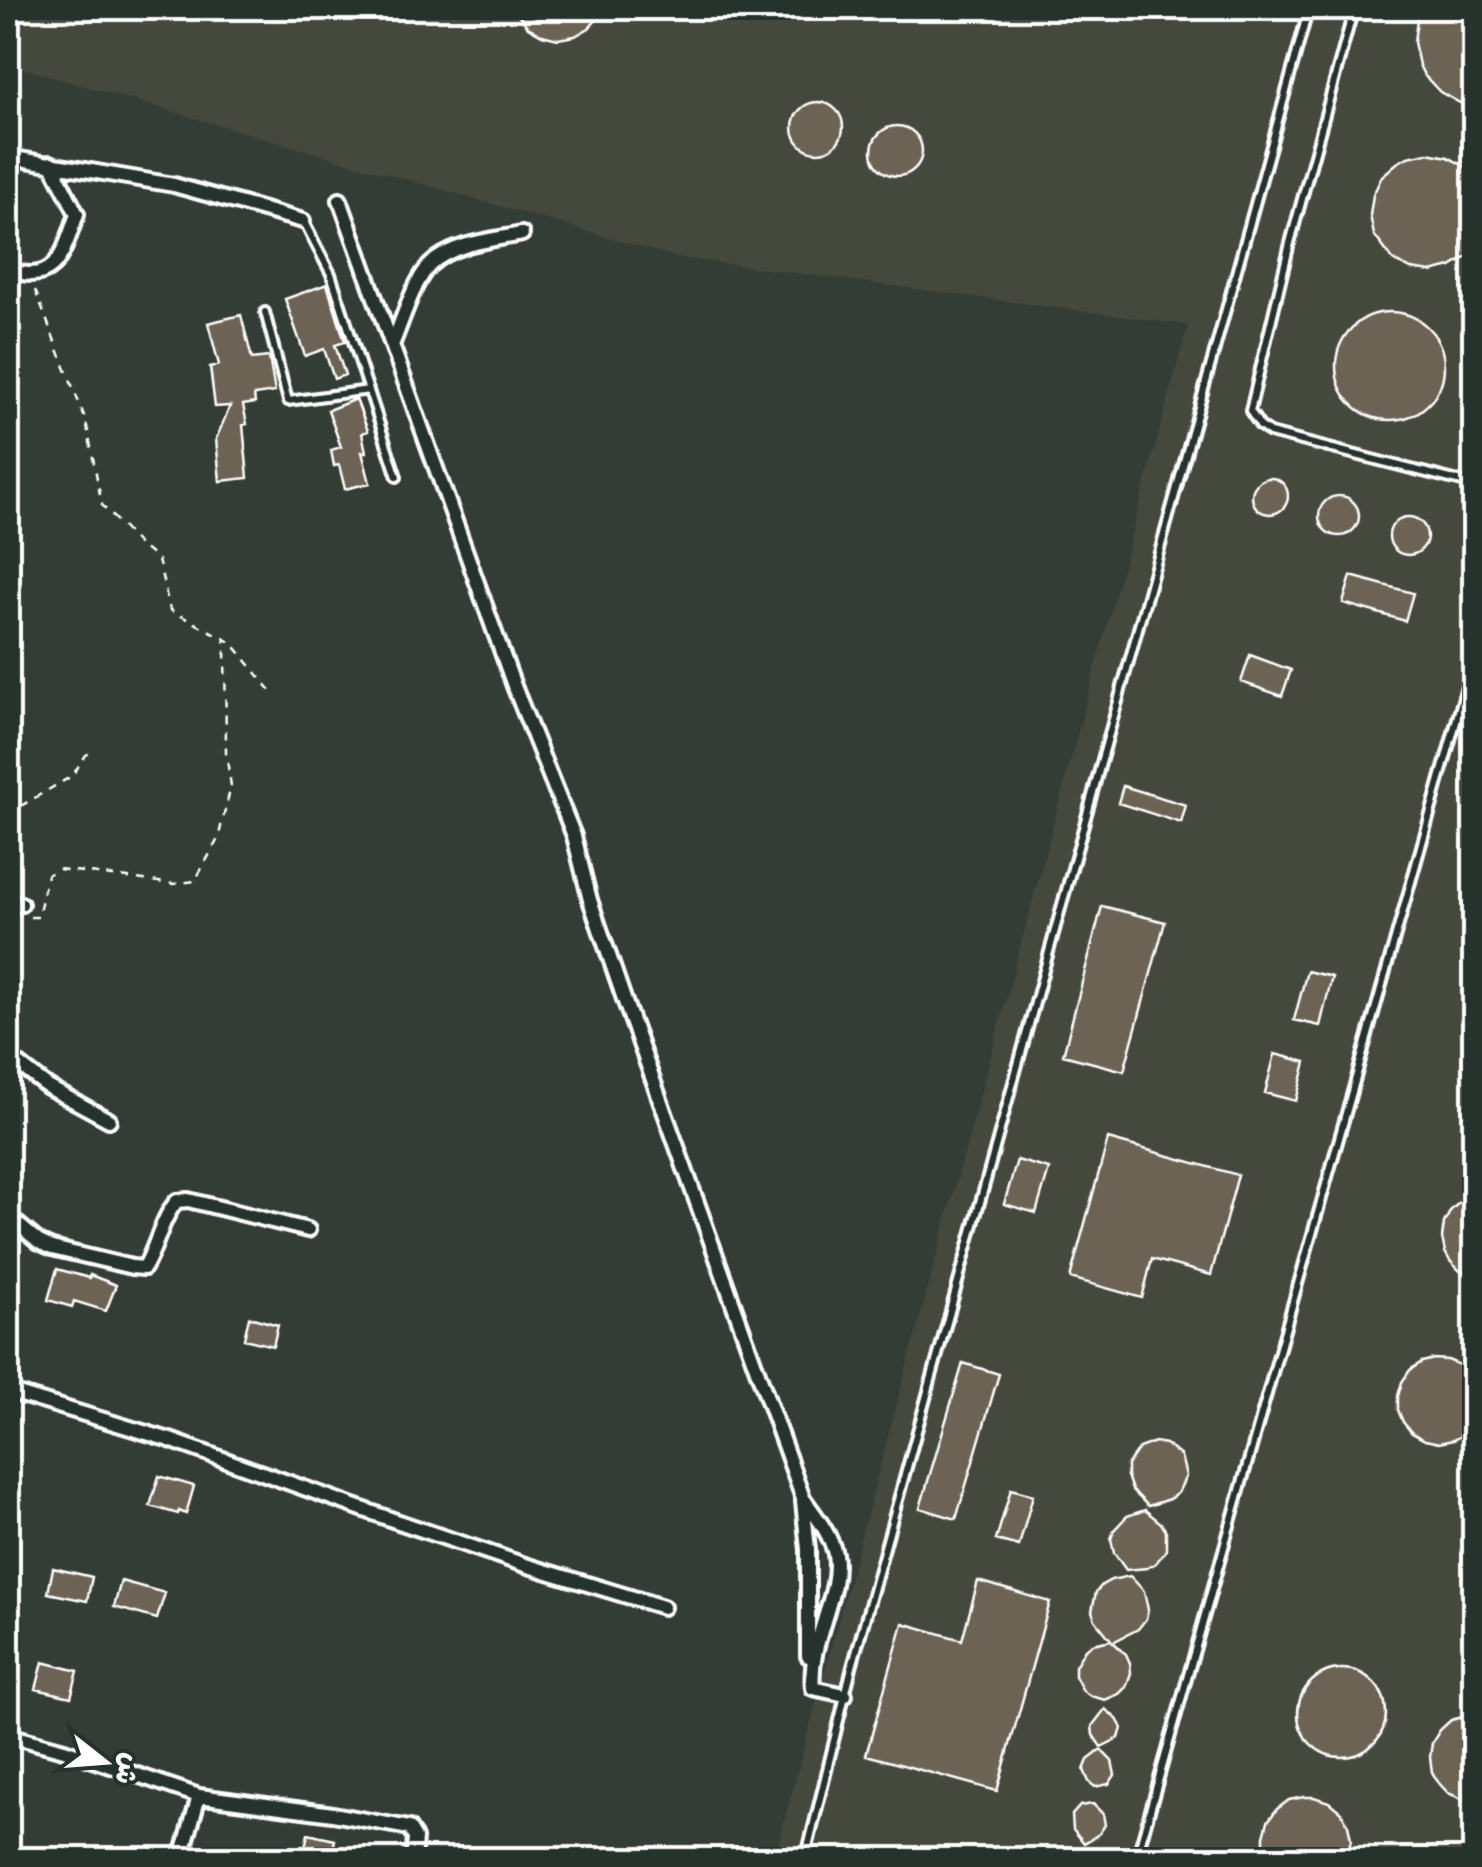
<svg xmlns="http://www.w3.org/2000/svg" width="1482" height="1867" viewBox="0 0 1482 1867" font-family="'Playpen Sans','Playpen Sans Arabic',sans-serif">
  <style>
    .built { fill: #45493e }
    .building { fill: #6c6454; stroke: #fff; stroke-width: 2.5 }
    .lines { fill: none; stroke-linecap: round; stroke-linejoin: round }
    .lane-casing { stroke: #fff; stroke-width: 14 }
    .street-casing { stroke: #fff; stroke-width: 20 }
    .path { stroke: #fff; stroke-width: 2.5; stroke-dasharray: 8 8; stroke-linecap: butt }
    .lane { stroke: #26332d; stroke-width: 6 }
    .street { stroke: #26332d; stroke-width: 12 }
  </style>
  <rect width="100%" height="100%" fill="#343d35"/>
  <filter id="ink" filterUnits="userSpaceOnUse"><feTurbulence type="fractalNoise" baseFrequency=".01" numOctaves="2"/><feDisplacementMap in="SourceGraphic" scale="20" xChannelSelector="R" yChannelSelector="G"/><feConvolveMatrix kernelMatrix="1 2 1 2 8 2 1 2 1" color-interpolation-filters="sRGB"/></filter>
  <g filter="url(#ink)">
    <!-- built -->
    <path class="built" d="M8,8H1474V1859H774L1188,325L676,257L8,64Z"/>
    <!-- building -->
    <path class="building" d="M513,8H607L589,28L575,36L558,39L542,35L528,27Z
      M1423,8H1474V105L1460,103L1440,92L1424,75L1419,65L1414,42L1417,19Z
      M793 127a25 25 0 1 1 50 0a25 25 0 1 1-50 0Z
      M872 151a25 25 0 1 1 50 0a25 25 0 1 1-50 0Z
      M1428,153L1448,157L1466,167L1474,177V248L1469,256L1451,267L1431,272L1411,269L1393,260L1374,235L1370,215L1373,195L1382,176L1397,163L1408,157Z
      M327,284L345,342L335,345L345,375L334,379L324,349L305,356L285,299Z
      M1336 366a54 54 0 1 1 108 0a54 54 0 1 1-108 0Z
      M241,315L252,359L269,357L275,392L254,395L255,403L243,405L247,424L243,425L248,478L220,481L216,439L230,406L215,407L210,367L219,365L208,323Z
      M356,399L368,431L362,433L366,452H362L370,483L345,489L339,465L334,466L331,450L341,447L328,410Z
      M1252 496a18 18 0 1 1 36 0a18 18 0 1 1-36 0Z
      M1319 516a20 20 0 1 1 40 0a20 20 0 1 1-40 0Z
      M1389 536a19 19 0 1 1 38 0a19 19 0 1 1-38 0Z
      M1351,576L1413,593L1405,621L1343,603Z
      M1250,655L1291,670L1282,696L1241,682Z
      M1123,786L1186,805L1181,823L1118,803Z
      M1102,906L1165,922L1124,1071L1063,1055Z
      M1307,971L1332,977L1320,1026L1294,1020Z
      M1275,1054L1306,1062L1296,1101L1265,1093Z
      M1108,1139L1238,1175L1211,1275L1152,1259L1142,1298L1070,1278Z
      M1017,1160L1049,1169L1036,1213L1004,1204Z
      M1474,1195V1277L1460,1271L1450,1261L1445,1252L1442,1238L1444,1223L1451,1210L1461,1201Z
      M57,1269L89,1278L90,1275L116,1285L106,1311L74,1301L72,1307L48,1300Z
      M249,1317L278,1325L273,1346L244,1339Z
      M1434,1359L1448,1360L1462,1366L1474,1380V1421L1466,1433L1453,1440L1439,1443L1425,1440L1412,1433L1403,1422L1398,1410V1396L1402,1382L1410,1370L1422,1362Z
      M963,1363L999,1374L956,1519L920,1508Z
      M1155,1442L1165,1444L1181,1456L1186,1476L1178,1493L1169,1499L1148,1506L1132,1490L1127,1476V1465L1139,1448Z
      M159,1476L194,1486L186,1514L179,1511L178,1514L150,1506Z
      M1011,1489L1033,1495L1019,1546L996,1540Z
      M1145,1510L1161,1523L1166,1531V1550L1156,1563L1147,1568L1126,1570L1114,1553L1111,1539L1114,1530L1127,1516Z
      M53,1568L92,1577L87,1601L48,1593Z
      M1130,1576L1144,1591L1148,1610L1146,1619L1138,1629L1113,1642L1126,1654L1130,1663L1131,1673L1126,1687L1119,1694L1105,1700L1091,1696L1083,1691L1075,1676V1666L1085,1649L1093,1644L1111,1640L1095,1620L1092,1611L1096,1592L1102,1585L1111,1580Z
      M121,1581L165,1593L157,1619L114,1607Z
      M978,1581L1050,1602L997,1791L866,1755L903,1623L962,1640Z
      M43,1662L78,1671L71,1697L36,1689Z
      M1298 1713a44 44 0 1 1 88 0a44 44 0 1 1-88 0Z
      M1105,1709L1117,1719L1122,1728L1119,1738L1101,1747L1093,1735L1092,1726Z
      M1474,1714V1800L1462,1799L1448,1793L1438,1782L1432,1772L1430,1757L1432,1743L1440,1730L1451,1720Z
      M1101,1750L1112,1761L1115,1775L1109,1784L1095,1787L1089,1782L1084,1770L1088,1760Z
      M1304,1797H1314L1329,1802L1341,1812L1348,1825L1351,1840L1346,1860H1268L1264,1846V1836L1268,1821L1277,1809L1289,1800Z
      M1093,1804L1103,1814L1105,1825L1099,1834L1084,1843L1073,1829L1072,1815L1080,1806Z
      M308,1834L335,1840L330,1860H302Z"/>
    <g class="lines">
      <defs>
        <path id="lane" d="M1354,8L1290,243L1250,411L1260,426L1270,433L1474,485
          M304,222L331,274L397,477
          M265,312L288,401L369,390
          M805,1860L852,1667L1309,8
          M1136,1860L1474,658"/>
        <path id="street" d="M8,157L174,185L303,221
          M340,200L514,686L574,836L590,900L624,999L803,1498C815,1515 830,1533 835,1554C842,1594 808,1641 813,1688L845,1695
          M8,269C57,288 64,250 77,214L51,163
          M392,345C402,322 413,282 430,265C452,243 493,240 522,234
          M8,906L21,904
          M8,1056L48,1087L109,1120
          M8,1216L39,1242L52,1248L132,1267L144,1268C157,1247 161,1219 177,1201L188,1200L308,1230
          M8,1391L170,1440L390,1519L525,1565L663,1607
          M803,1501L808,1550V1656
          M8,1735L64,1750L199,1796L333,1814L409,1828L415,1838L413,1860
          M181,1860L199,1796"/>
      </defs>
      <!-- lane casing -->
      <use href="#lane" class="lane-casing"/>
      <!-- street casing -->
      <use href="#street" class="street-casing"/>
      <!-- path -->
      <path class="path" d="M35,290L86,421L102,505L137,543L158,560L170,610L231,642L273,693
        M8,835L12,829L19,807L72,776L86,755L94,751
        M30,917H38L47,875L59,869L174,884L195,881L218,839L231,786L226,753L225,639"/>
      <!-- lane -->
      <use href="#lane" class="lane"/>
      <!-- street -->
      <use href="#street" class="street"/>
    </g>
  </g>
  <!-- margin -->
  <rect width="1482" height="1867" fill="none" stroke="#26332d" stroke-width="40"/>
  <rect x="20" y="20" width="1442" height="1827" fill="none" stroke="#fff" stroke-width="4" filter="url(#ink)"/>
  <!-- north arrow -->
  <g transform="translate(105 1762) rotate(107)" stroke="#26332d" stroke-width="8" paint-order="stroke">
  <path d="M0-8L18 38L0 25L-18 38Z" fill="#ffffff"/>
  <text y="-15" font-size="28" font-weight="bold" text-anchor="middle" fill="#ffffff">ش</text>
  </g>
</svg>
